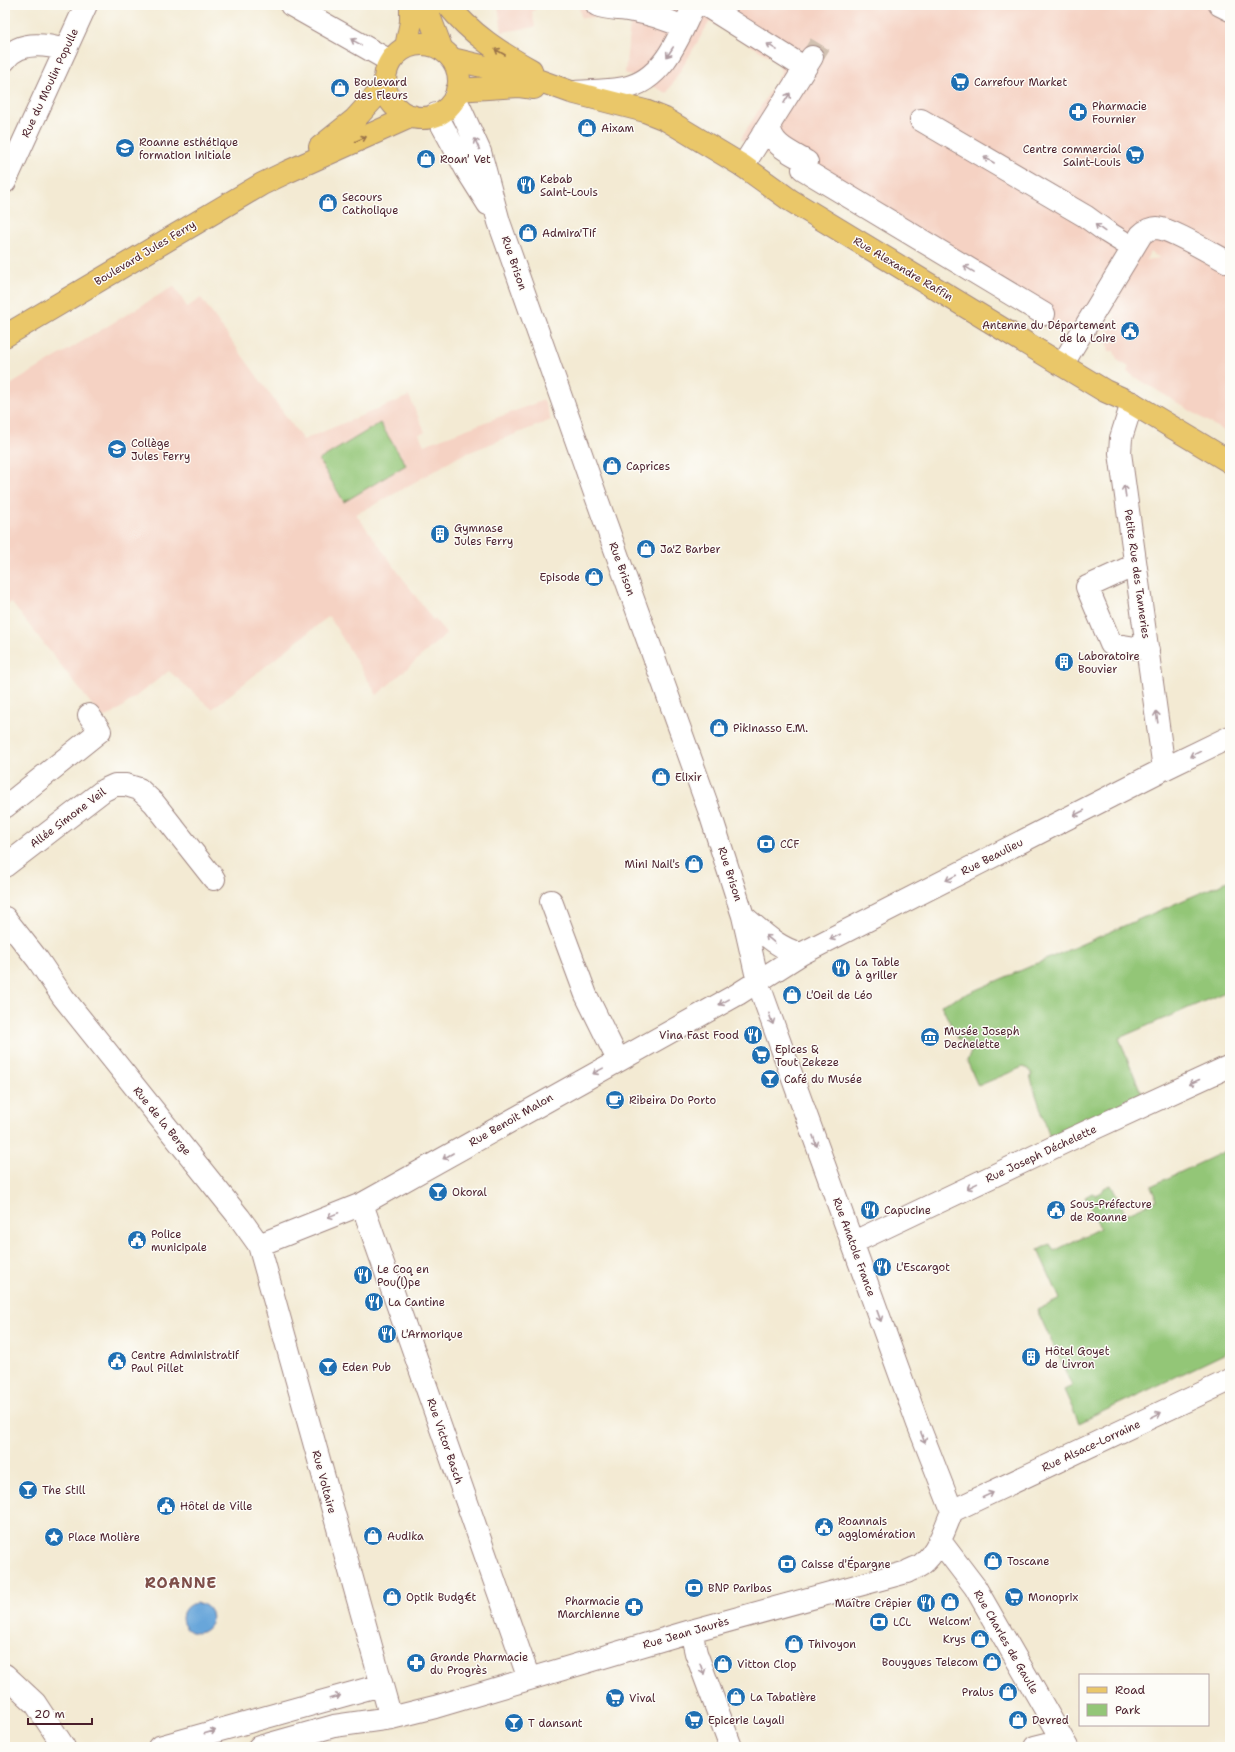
<svg xmlns="http://www.w3.org/2000/svg" width="1235" height="1752" viewBox="0 0 1235 1752" font-family="'Shantell Sans',sans-serif">
  <style>
    .built { fill: #f5d2c3; fill-rule: evenodd }
    .green { fill: #93c677; stroke: #6e7251 }
    .water { fill: #68a6da; stroke: #596282 }
    .lines { fill: none; stroke-linecap: round; stroke-linejoin: round }
    .minor-tunnel { stroke: #d1c1b1; stroke-width: 22; stroke-dasharray: 22 11; stroke-linecap: butt }
    .minor-casing { stroke: #9e847f; stroke-width: 24 }
    .major-casing { stroke: #9e847f; stroke-width: 24 }
    .minor { stroke: #fff; stroke-width: 22 }
    .major { stroke: #eac769; stroke-width: 22 }
    .oneway { stroke: #ae9aa0 }
    .oneway2 { stroke: #9a734a }
    .labels { text-anchor: middle; dominant-baseline: central; stroke-width: 3; stroke-linejoin: round; paint-order: stroke }
    .poi-label { font-size: 11px; fill: #4a1f2b; stroke: #fdfcf7; text-anchor: start }
    .street-label { font-size: 11px; fill: #4a1f2b; stroke: #fdfcf7 }
    .district-label { font-size: 15px; font-weight: bold; letter-spacing: 1px; fill: #7f4f4a; stroke: #fdfcf7 }
  </style>
  <rect width="100%" height="100%" fill="#fdfcf7"/>
  <filter id="ink" filterUnits="userSpaceOnUse"><feTurbulence type="fractalNoise" baseFrequency=".025" numOctaves="2"/><feDisplacementMap in="SourceGraphic" scale="8" xChannelSelector="R" yChannelSelector="G"/><feConvolveMatrix kernelMatrix="1 2 1 2 8 2 1 2 1" color-interpolation-filters="sRGB"/></filter>
  <filter id="wash" filterUnits="userSpaceOnUse"><feTurbulence type="fractalNoise" baseFrequency=".012" numOctaves="4" result="noise"/><feDisplacementMap in="SourceGraphic" scale="16" xChannelSelector="R" yChannelSelector="G"/><feGaussianBlur stdDeviation="0.9" result="paint"/><feColorMatrix in="noise" values="0 0 0 0 0 0 0 0 0 0 0 0 0 0 0 0 0 1.4 0 .05"/><feComposite in="paint" operator="in"/></filter>
  <g filter="url(#wash)">
    <rect width="100%" height="100%" fill="#f3ead3"/>
    <!-- built -->
    <path class="built" d="M498,5H540L532,12L535,27L502,32Z
      M579,5H1230V435L1127,372L1129,367L1117,360L1114,351H1109L1106,340L1111,338L1108,327L1116,315L1112,313L1095,340L1069,326L1056,330L741,139L781,73L779,62L710,21L667,93L625,73L631,15L581,18ZM1150,252L1160,258L1146,260Z
      M174,286L187,307L201,298L303,440L409,396L425,432L419,434L424,445L544,400L551,420L460,456L378,503L356,514L433,620L435,619L446,634L377,695L329,616L212,709L169,671L113,714L105,717L101,716L96,710L11,602L5,606V388Z"/>
    <!-- green -->
    <path class="green" d="M380,423L406,465L344,502L319,460Z
      M1230,880V990L1119,1038L1142,1095L1050,1138L1030,1076L1032,1075L1029,1069L1023,1067L978,1086L967,1061L971,1052L965,1041L958,1039L941,1005Z
      M1230,1149V1351L1079,1423L1064,1390L1072,1386L1037,1310L1060,1299L1038,1250L1050,1244L1054,1251L1100,1228L1085,1197L1092,1193L1096,1195L1102,1192L1104,1188L1111,1185L1126,1214L1157,1200L1151,1186Z"/>
    <!-- water -->
    <path class="water" d="M182 1618a15 15 0 1 1 30 0a15 15 0 1 1-30 0Z"/>
  </g>
  <g filter="url(#ink)">
    <g class="lines">
      <!-- minor-tunnel -->
      <path class="minor-tunnel" d="M812,57L820,44"/>
      <defs>
        <path id="minor" d="M291,5L390,61
          M597,5C609,10 621,8 633,11C651,14 668,20 683,27
          M705,5L805,68
          M1220,5L1230,10
          M5,60C19,40 45,44 65,50
          M575,92C591,91 608,91 624,88C663,81 679,37 694,5
          M455,97L480,152L499,222L597,499L709,810L743,916L758,982L764,999L918,1424L952,1511
          M436,114L466,169L488,204
          M921,120L1085,216L1107,232L1133,248
          M770,126C770,145 792,153 807,162L803,169L1044,314
          M743,166L812,57
          M5,182L86,5
          M1062,365L1141,235C1145,231 1151,228 1157,228C1172,229 1214,255 1230,263
          M1132,403L1121,438L1120,453L1164,769
          M1135,565L1087,587L1111,644L1148,650
          M5,807L100,731L89,715
          M5,866L104,790L115,785H126L139,789L154,803L214,879
          M551,901L586,995L618,1060
          M743,916C761,931 777,948 801,954
          M5,918L38,960L63,997L239,1217L259,1245L391,1718
          M362,1204L529,1679
          M852,1243L1071,1139L1230,1066
          M259,1245L362,1204L738,994L801,954L1164,769L1230,737
          M952,1511L1230,1380
          M940,1541L975,1587L1067,1747
          M691,1631L696,1653L731,1747
          M5,1675L35,1703L64,1747
          M159,1747L381,1685
          M259,1747L334,1726L391,1718L435,1707L691,1631L907,1572C911,1569 917,1568 921,1565C937,1553 945,1529 952,1511
          M1035,1747L1063,1740"/>
        <path id="major" d="M425,5L442,50
          M448,5C471,34 499,52 531,70
          M385 81a37 37 0 1 1 74 0a37 37 0 1 1-74 0Z
          M406,47L411,22V5
          M452,59L529,77L571,92L645,111L665,119L743,166L790,200L1062,365L1105,391L1132,403L1230,462
          M457,90L519,86L534,88
          M320,147L355,119L385,86
          M5,336L262,184L287,172L412,116"/>
      </defs>
      <!-- minor casing -->
      <use href="#minor" class="minor-casing"/>
      <!-- major casing -->
      <use href="#major" class="major-casing"/>
      <!-- minor -->
      <use href="#minor" class="minor"/>
      <!-- major -->
      <use href="#major" class="major"/>
    </g>
    <!-- one-way arrows -->
    <defs><path id="oneway-shaft" d="M-6 0H5M1.5-3L5.5 0L1.5 3" fill="none" stroke-width="1.6" stroke-linecap="round" stroke-linejoin="round"/></defs>
    <g class="oneway">
      <use href="#oneway-shaft" transform="translate(356 42) rotate(-151)"/>
      <use href="#oneway-shaft" transform="translate(772 47) rotate(-148)"/>
      <use href="#oneway-shaft" transform="translate(670 52) rotate(123)"/>
      <use href="#oneway-shaft" transform="translate(787 98) rotate(-59)"/>
      <use href="#oneway-shaft" transform="translate(477 144) rotate(-114)"/>
      <use href="#oneway-shaft" transform="translate(989 160) rotate(-150)"/>
      <use href="#oneway-shaft" transform="translate(1100 228) rotate(-144)"/>
      <use href="#oneway-shaft" transform="translate(969 269) rotate(-149)"/>
      <use href="#oneway-shaft" transform="translate(1125 491) rotate(-98)"/>
      <use href="#oneway-shaft" transform="translate(1157 717) rotate(-98)"/>
      <use href="#oneway-shaft" transform="translate(1195 754) rotate(154)"/>
      <use href="#oneway-shaft" transform="translate(1079 813) rotate(153)"/>
      <use href="#oneway-shaft" transform="translate(951 878) rotate(153)"/>
      <use href="#oneway-shaft" transform="translate(835 937) rotate(153)"/>
      <use href="#oneway-shaft" transform="translate(770 939) rotate(-140)"/>
      <use href="#oneway-shaft" transform="translate(724 1002) rotate(151)"/>
      <use href="#oneway-shaft" transform="translate(771 1019) rotate(70)"/>
      <use href="#oneway-shaft" transform="translate(598 1071) rotate(151)"/>
      <use href="#oneway-shaft" transform="translate(1194 1082) rotate(156)"/>
      <use href="#oneway-shaft" transform="translate(815 1141) rotate(70)"/>
      <use href="#oneway-shaft" transform="translate(448 1156) rotate(150)"/>
      <use href="#oneway-shaft" transform="translate(972 1186) rotate(154)"/>
      <use href="#oneway-shaft" transform="translate(333 1215) rotate(158)"/>
      <use href="#oneway-shaft" transform="translate(879 1316) rotate(70)"/>
      <use href="#oneway-shaft" transform="translate(1156 1415) rotate(-26)"/>
      <use href="#oneway-shaft" transform="translate(923 1438) rotate(69)"/>
      <use href="#oneway-shaft" transform="translate(988 1495) rotate(-25)"/>
      <use href="#oneway-shaft" transform="translate(702 1669) rotate(70)"/>
      <use href="#oneway-shaft" transform="translate(335 1697) rotate(-16)"/>
      <use href="#oneway-shaft" transform="translate(210 1732) rotate(-16)"/>
    </g>
    <g class="oneway2">
      <use href="#oneway-shaft" transform="translate(500 52) rotate(-150)"/>
      <use href="#oneway-shaft" transform="translate(361 139) rotate(-24)"/>
    </g>
  </g>
  <!-- icons -->
  <defs>
    <symbol id="supermarket-disc" viewBox="-11 -11 22 22"><circle r="9.5" fill="#1f6fb2" stroke="#fdfcf7"/><path d="M-6-5.5h2.5l.6 2H6L4.5 2H-2.5L-4.4-4H-6ZM-1.5 3.2a1.3 1.3 0 1 0 .1 0ZM3 3.2a1.3 1.3 0 1 0 .1 0Z" fill="#fff"/></symbol>
    <symbol id="shop-disc" viewBox="-11 -11 22 22"><circle r="9.5" fill="#1f6fb2" stroke="#fdfcf7"/><path d="M-5-2.5h2.3a2.7 3.5 0 0 1 5.4 0H5L5.5 6h-11ZM-1.5-2.5h3a1.5 2.3 0 0 0-3 0Z" fill="#fff"/></symbol>
    <symbol id="pharmacy-disc" viewBox="-11 -11 22 22"><circle r="9.5" fill="#1f6fb2" stroke="#fdfcf7"/><path d="M-2-6h4v4h4v4h-4v4h-4v-4h-4v-4h4Z" fill="#fff"/></symbol>
    <symbol id="school-disc" viewBox="-11 -11 22 22"><circle r="9.5" fill="#1f6fb2" stroke="#fdfcf7"/><path d="M0-5L7-2L0 1L-7-2ZM-4 1L0 2.5L4 1V4Q0 6-4 4Z" fill="#fff"/></symbol>
    <symbol id="restaurant-disc" viewBox="-11 -11 22 22"><circle r="9.5" fill="#1f6fb2" stroke="#fdfcf7"/><path d="M-5-6h1v4h1v-4h1v4h1v-4h1v5L-1.5 .5V6h-2V.5L-5-1ZM5-6V6H3V1.5H1.5Q1.5-4 5-6Z" fill="#fff"/></symbol>
    <symbol id="civic-disc" viewBox="-11 -11 22 22"><circle r="9.5" fill="#1f6fb2" stroke="#fdfcf7"/><path d="M-.6-6.5H3V-4.5H.6V-3L4-1V1h2V6H-6V1h2V-1L-.6-3ZM-1.2 2.5V6h2.4V2.5Z" fill="#fff"/></symbol>
    <symbol id="building-disc" viewBox="-11 -11 22 22"><circle r="9.5" fill="#1f6fb2" stroke="#fdfcf7"/><path d="M-4-6H4V6H1V3H-1V6H-4ZM-2.5-4.3h1.7v1.8h-1.7ZM.8-4.3h1.7v1.8H.8ZM-2.5-1h1.7V.8h-1.7ZM.8-1h1.7V.8H.8Z" fill="#fff"/></symbol>
    <symbol id="bank-disc" viewBox="-11 -11 22 22"><circle r="9.5" fill="#1f6fb2" stroke="#fdfcf7"/><path d="M-6-4H6V4H-6ZM0-2.3a2.3 2.3 0 1 0 0 4.6a2.3 2.3 0 1 0 0-4.6Z" fill="#fff"/></symbol>
    <symbol id="museum-disc" viewBox="-11 -11 22 22"><circle r="9.5" fill="#1f6fb2" stroke="#fdfcf7"/><path d="M0-6L6-3V-2H-6V-3ZM-5-1h2V3h-2ZM-1-1h2V3h-2ZM3-1h2V3H3ZM-6 4H6V6H-6Z" fill="#fff"/></symbol>
    <symbol id="bar-disc" viewBox="-11 -11 22 22"><circle r="9.5" fill="#1f6fb2" stroke="#fdfcf7"/><path d="M-6-5H6L.8 .8V4.5H3.5V6h-7V4.5H-.8V.8Z" fill="#fff"/></symbol>
    <symbol id="cafe-disc" viewBox="-11 -11 22 22"><circle r="9.5" fill="#1f6fb2" stroke="#fdfcf7"/><path d="M-5.5-4.5H6V0H3Q3 3.5 0 3.5H-2.5Q-5.5 3.5-5.5 0ZM3-3.2v2h1.7v-2ZM-6 4.5H4V6H-6Z" fill="#fff"/></symbol>
    <symbol id="sight-disc" viewBox="-11 -11 22 22"><circle r="9.5" fill="#1f6fb2" stroke="#fdfcf7"/><path d="M0-6L1.8-2.2L6-1.7L2.9 1.2L3.7 5.4L0 3.3L-3.7 5.4L-2.9 1.2L-6-1.7L-1.8-2.2Z" fill="#fff"/></symbol>
  </defs>
  <g fill-rule="evenodd">
    <use href="#supermarket-disc" x="949" y="71" width="22" height="22"/>
    <use href="#shop-disc" x="329" y="77" width="22" height="22"/>
    <use href="#pharmacy-disc" x="1067" y="101" width="22" height="22"/>
    <use href="#shop-disc" x="576" y="117" width="22" height="22"/>
    <use href="#school-disc" x="114" y="137" width="22" height="22"/>
    <use href="#supermarket-disc" x="1124" y="144" width="22" height="22"/>
    <use href="#shop-disc" x="415" y="148" width="22" height="22"/>
    <use href="#restaurant-disc" x="515" y="174" width="22" height="22"/>
    <use href="#shop-disc" x="317" y="192" width="22" height="22"/>
    <use href="#shop-disc" x="517" y="222" width="22" height="22"/>
    <use href="#civic-disc" x="1119" y="320" width="22" height="22"/>
    <use href="#school-disc" x="106" y="438" width="22" height="22"/>
    <use href="#shop-disc" x="601" y="455" width="22" height="22"/>
    <use href="#building-disc" x="429" y="523" width="22" height="22"/>
    <use href="#shop-disc" x="635" y="538" width="22" height="22"/>
    <use href="#shop-disc" x="583" y="566" width="22" height="22"/>
    <use href="#building-disc" x="1053" y="651" width="22" height="22"/>
    <use href="#shop-disc" x="708" y="717" width="22" height="22"/>
    <use href="#shop-disc" x="650" y="766" width="22" height="22"/>
    <use href="#bank-disc" x="755" y="833" width="22" height="22"/>
    <use href="#shop-disc" x="683" y="853" width="22" height="22"/>
    <use href="#restaurant-disc" x="830" y="957" width="22" height="22"/>
    <use href="#shop-disc" x="781" y="984" width="22" height="22"/>
    <use href="#restaurant-disc" x="742" y="1024" width="22" height="22"/>
    <use href="#museum-disc" x="919" y="1026" width="22" height="22"/>
    <use href="#supermarket-disc" x="750" y="1044" width="22" height="22"/>
    <use href="#bar-disc" x="759" y="1068" width="22" height="22"/>
    <use href="#cafe-disc" x="604" y="1089" width="22" height="22"/>
    <use href="#bar-disc" x="427" y="1181" width="22" height="22"/>
    <use href="#restaurant-disc" x="859" y="1199" width="22" height="22"/>
    <use href="#civic-disc" x="1045" y="1199" width="22" height="22"/>
    <use href="#civic-disc" x="126" y="1229" width="22" height="22"/>
    <use href="#restaurant-disc" x="871" y="1256" width="22" height="22"/>
    <use href="#restaurant-disc" x="352" y="1264" width="22" height="22"/>
    <use href="#restaurant-disc" x="363" y="1291" width="22" height="22"/>
    <use href="#restaurant-disc" x="376" y="1323" width="22" height="22"/>
    <use href="#building-disc" x="1020" y="1346" width="22" height="22"/>
    <use href="#civic-disc" x="106" y="1350" width="22" height="22"/>
    <use href="#bar-disc" x="317" y="1356" width="22" height="22"/>
    <use href="#bar-disc" x="17" y="1479" width="22" height="22"/>
    <use href="#civic-disc" x="155" y="1495" width="22" height="22"/>
    <use href="#civic-disc" x="813" y="1516" width="22" height="22"/>
    <use href="#shop-disc" x="362" y="1525" width="22" height="22"/>
    <use href="#sight-disc" x="43" y="1526" width="22" height="22"/>
    <use href="#shop-disc" x="982" y="1550" width="22" height="22"/>
    <use href="#bank-disc" x="776" y="1553" width="22" height="22"/>
    <use href="#bank-disc" x="683" y="1577" width="22" height="22"/>
    <use href="#shop-disc" x="381" y="1586" width="22" height="22"/>
    <use href="#supermarket-disc" x="1003" y="1586" width="22" height="22"/>
    <use href="#shop-disc" x="939" y="1591" width="22" height="22"/>
    <use href="#restaurant-disc" x="915" y="1592" width="22" height="22"/>
    <use href="#pharmacy-disc" x="623" y="1596" width="22" height="22"/>
    <use href="#bank-disc" x="868" y="1611" width="22" height="22"/>
    <use href="#shop-disc" x="969" y="1628" width="22" height="22"/>
    <use href="#shop-disc" x="783" y="1633" width="22" height="22"/>
    <use href="#shop-disc" x="981" y="1651" width="22" height="22"/>
    <use href="#pharmacy-disc" x="405" y="1652" width="22" height="22"/>
    <use href="#shop-disc" x="712" y="1653" width="22" height="22"/>
    <use href="#shop-disc" x="997" y="1681" width="22" height="22"/>
    <use href="#shop-disc" x="725" y="1686" width="22" height="22"/>
    <use href="#supermarket-disc" x="604" y="1687" width="22" height="22"/>
    <use href="#supermarket-disc" x="683" y="1709" width="22" height="22"/>
    <use href="#shop-disc" x="1007" y="1709" width="22" height="22"/>
    <use href="#bar-disc" x="503" y="1712" width="22" height="22"/>
  </g>
  <g class="labels">
    <!-- poi labels -->
    <g class="poi-label">
      <text x="354" y="82">Boulevard<tspan x="354" dy="13">des Fleurs</tspan></text>
      <text x="974" y="82">Carrefour Market</text>
      <text x="1092" y="106">Pharmacie<tspan x="1092" dy="13">Fournier</tspan></text>
      <text x="601" y="128">Aixam</text>
      <text x="139" y="142">Roanne esthétique<tspan x="139" dy="13">formation initiale</tspan></text>
      <text x="1121" y="149" text-anchor="end">Centre commercial<tspan x="1121" dy="13">Saint-Louis</tspan></text>
      <text x="440" y="159">Roan' Vet</text>
      <text x="540" y="179">Kebab<tspan x="540" dy="13">Saint-Louis</tspan></text>
      <text x="342" y="197">Secours<tspan x="342" dy="13">Catholique</tspan></text>
      <text x="542" y="233">Admira'Tif</text>
      <text x="1116" y="325" text-anchor="end">Antenne du Département<tspan x="1116" dy="13">de la Loire</tspan></text>
      <text x="131" y="443">Collège<tspan x="131" dy="13">Jules Ferry</tspan></text>
      <text x="626" y="466">Caprices</text>
      <text x="454" y="528">Gymnase<tspan x="454" dy="13">Jules Ferry</tspan></text>
      <text x="660" y="549">Ja'Z Barber</text>
      <text x="580" y="577" text-anchor="end">Episode</text>
      <text x="1078" y="656">Laboratoire<tspan x="1078" dy="13">Bouvier</tspan></text>
      <text x="733" y="728">Pikinasso E.M.</text>
      <text x="675" y="777">Elixir</text>
      <text x="780" y="844">CCF</text>
      <text x="680" y="864" text-anchor="end">Mini Nail's</text>
      <text x="855" y="962">La Table<tspan x="855" dy="13">à griller</tspan></text>
      <text x="806" y="995">L'Oeil de Léo</text>
      <text x="944" y="1031">Musée Joseph<tspan x="944" dy="13">Dechelette</tspan></text>
      <text x="739" y="1035" text-anchor="end">Vina Fast Food</text>
      <text x="775" y="1049">Epices &amp;<tspan x="775" dy="13">Tout Zekeze</tspan></text>
      <text x="784" y="1079">Café du Musée</text>
      <text x="629" y="1100">Ribeira Do Porto</text>
      <text x="452" y="1192">Okoral</text>
      <text x="1070" y="1204">Sous-Préfecture<tspan x="1070" dy="13">de Roanne</tspan></text>
      <text x="884" y="1210">Capucine</text>
      <text x="151" y="1234">Police<tspan x="151" dy="13">municipale</tspan></text>
      <text x="896" y="1267">L'Escargot</text>
      <text x="377" y="1269">Le Coq en<tspan x="377" dy="13">Pou(l)pe</tspan></text>
      <text x="388" y="1302">La Cantine</text>
      <text x="401" y="1334">L'Armorique</text>
      <text x="1045" y="1351">Hôtel Goyet<tspan x="1045" dy="13">de Livron</tspan></text>
      <text x="131" y="1355">Centre Administratif<tspan x="131" dy="13">Paul Pillet</tspan></text>
      <text x="342" y="1367">Eden Pub</text>
      <text x="42" y="1490">The Still</text>
      <text x="180" y="1506">Hôtel de Ville</text>
      <text x="838" y="1521">Roannais<tspan x="838" dy="13">agglomération</tspan></text>
      <text x="387" y="1536">Audika</text>
      <text x="68" y="1537">Place Molière</text>
      <text x="1007" y="1561">Toscane</text>
      <text x="801" y="1564">Caisse d'Épargne</text>
      <text x="708" y="1588">BNP Paribas</text>
      <text x="406" y="1597">Optik Budg€t</text>
      <text x="1028" y="1597">Monoprix</text>
      <text x="620" y="1601" text-anchor="end">Pharmacie<tspan x="620" dy="13">Marchienne</tspan></text>
      <text x="912" y="1603" text-anchor="end">Maître Crêpier</text>
      <text x="950" y="1621" text-anchor="middle">Welcom'</text>
      <text x="893" y="1622">LCL</text>
      <text x="966" y="1639" text-anchor="end">Krys</text>
      <text x="808" y="1644">Thivoyon</text>
      <text x="430" y="1657">Grande Pharmacie<tspan x="430" dy="13">du Progrès</tspan></text>
      <text x="978" y="1662" text-anchor="end">Bouygues Telecom</text>
      <text x="737" y="1664">Vitton Clop</text>
      <text x="994" y="1692" text-anchor="end">Pralus</text>
      <text x="750" y="1697">La Tabatière</text>
      <text x="629" y="1698">Vival</text>
      <text x="708" y="1720">Epicerie Layali</text>
      <text x="1032" y="1720">Devred</text>
      <text x="528" y="1723">T dansant</text>
    </g>
    <!-- street labels -->
    <g class="street-label">
      <text transform="translate(50 83) rotate(-65)">Rue du Moulin Populle</text>
      <text transform="translate(145 253) rotate(-31)">Boulevard Jules Ferry</text>
      <text transform="translate(514 263) rotate(71)">Rue Brison</text>
      <text transform="translate(903 269) rotate(31)">Rue Alexandre Raffin</text>
      <text transform="translate(622 569) rotate(70)">Rue Brison</text>
      <text transform="translate(1137 574) rotate(82)">Petite Rue des Tanneries</text>
      <text transform="translate(68 818) rotate(-37)">Allée Simone Veil</text>
      <text transform="translate(992 857) rotate(-27)">Rue Beaulieu</text>
      <text transform="translate(730 874) rotate(72)">Rue Brison</text>
      <text transform="translate(511 1120) rotate(-30)">Rue Benoit Malon</text>
      <text transform="translate(162 1121) rotate(51)">Rue de la Berge</text>
      <text transform="translate(1041 1154) rotate(-25)">Rue Joseph Déchelette</text>
      <text transform="translate(854 1247) rotate(70)">Rue Anatole France</text>
      <text transform="translate(445 1441) rotate(71)">Rue Victor Basch</text>
      <text transform="translate(1091 1446) rotate(-25)">Rue Alsace-Lorraine</text>
      <text transform="translate(324 1482) rotate(75)">Rue Voltaire</text>
      <text transform="translate(686 1633) rotate(-16)">Rue Jean Jaurès</text>
      <text transform="translate(1006 1642) rotate(60)">Rue Charles de Gaulle</text>
    </g>
    <!-- district labels -->
    <g class="district-label">
      <text x="181" y="1583">ROANNE</text>
    </g>
  </g>
  <!-- margin -->
  <rect width="1235" height="1752" fill="none" stroke="#fdfcf7" stroke-width="20"/>
  <!-- legend -->
  <rect x="1079" y="1674" width="130" height="52" fill="#fdfcf7" stroke="#b5a4a5"/>
  <rect x="1087" y="1687" width="20" height="6" fill="#eac769" stroke="#b5a4a5"/>
  <text x="1115" y="1694" font-size="12" fill="#4a1f2b">Road</text>
  <rect x="1087" y="1704" width="20" height="12" fill="#93c677" stroke="#b5a4a5"/>
  <text x="1115" y="1714" font-size="12" fill="#4a1f2b">Park</text>
  <!-- scale -->
  <path d="M28 1718v6h64v-6" fill="none" stroke="#4a1f2b" stroke-width="2"/>
  <text x="34" y="1718" font-size="12" fill="#4a1f2b" stroke="#fdfcf7" stroke-width="3" paint-order="stroke">20 m</text>
</svg>
